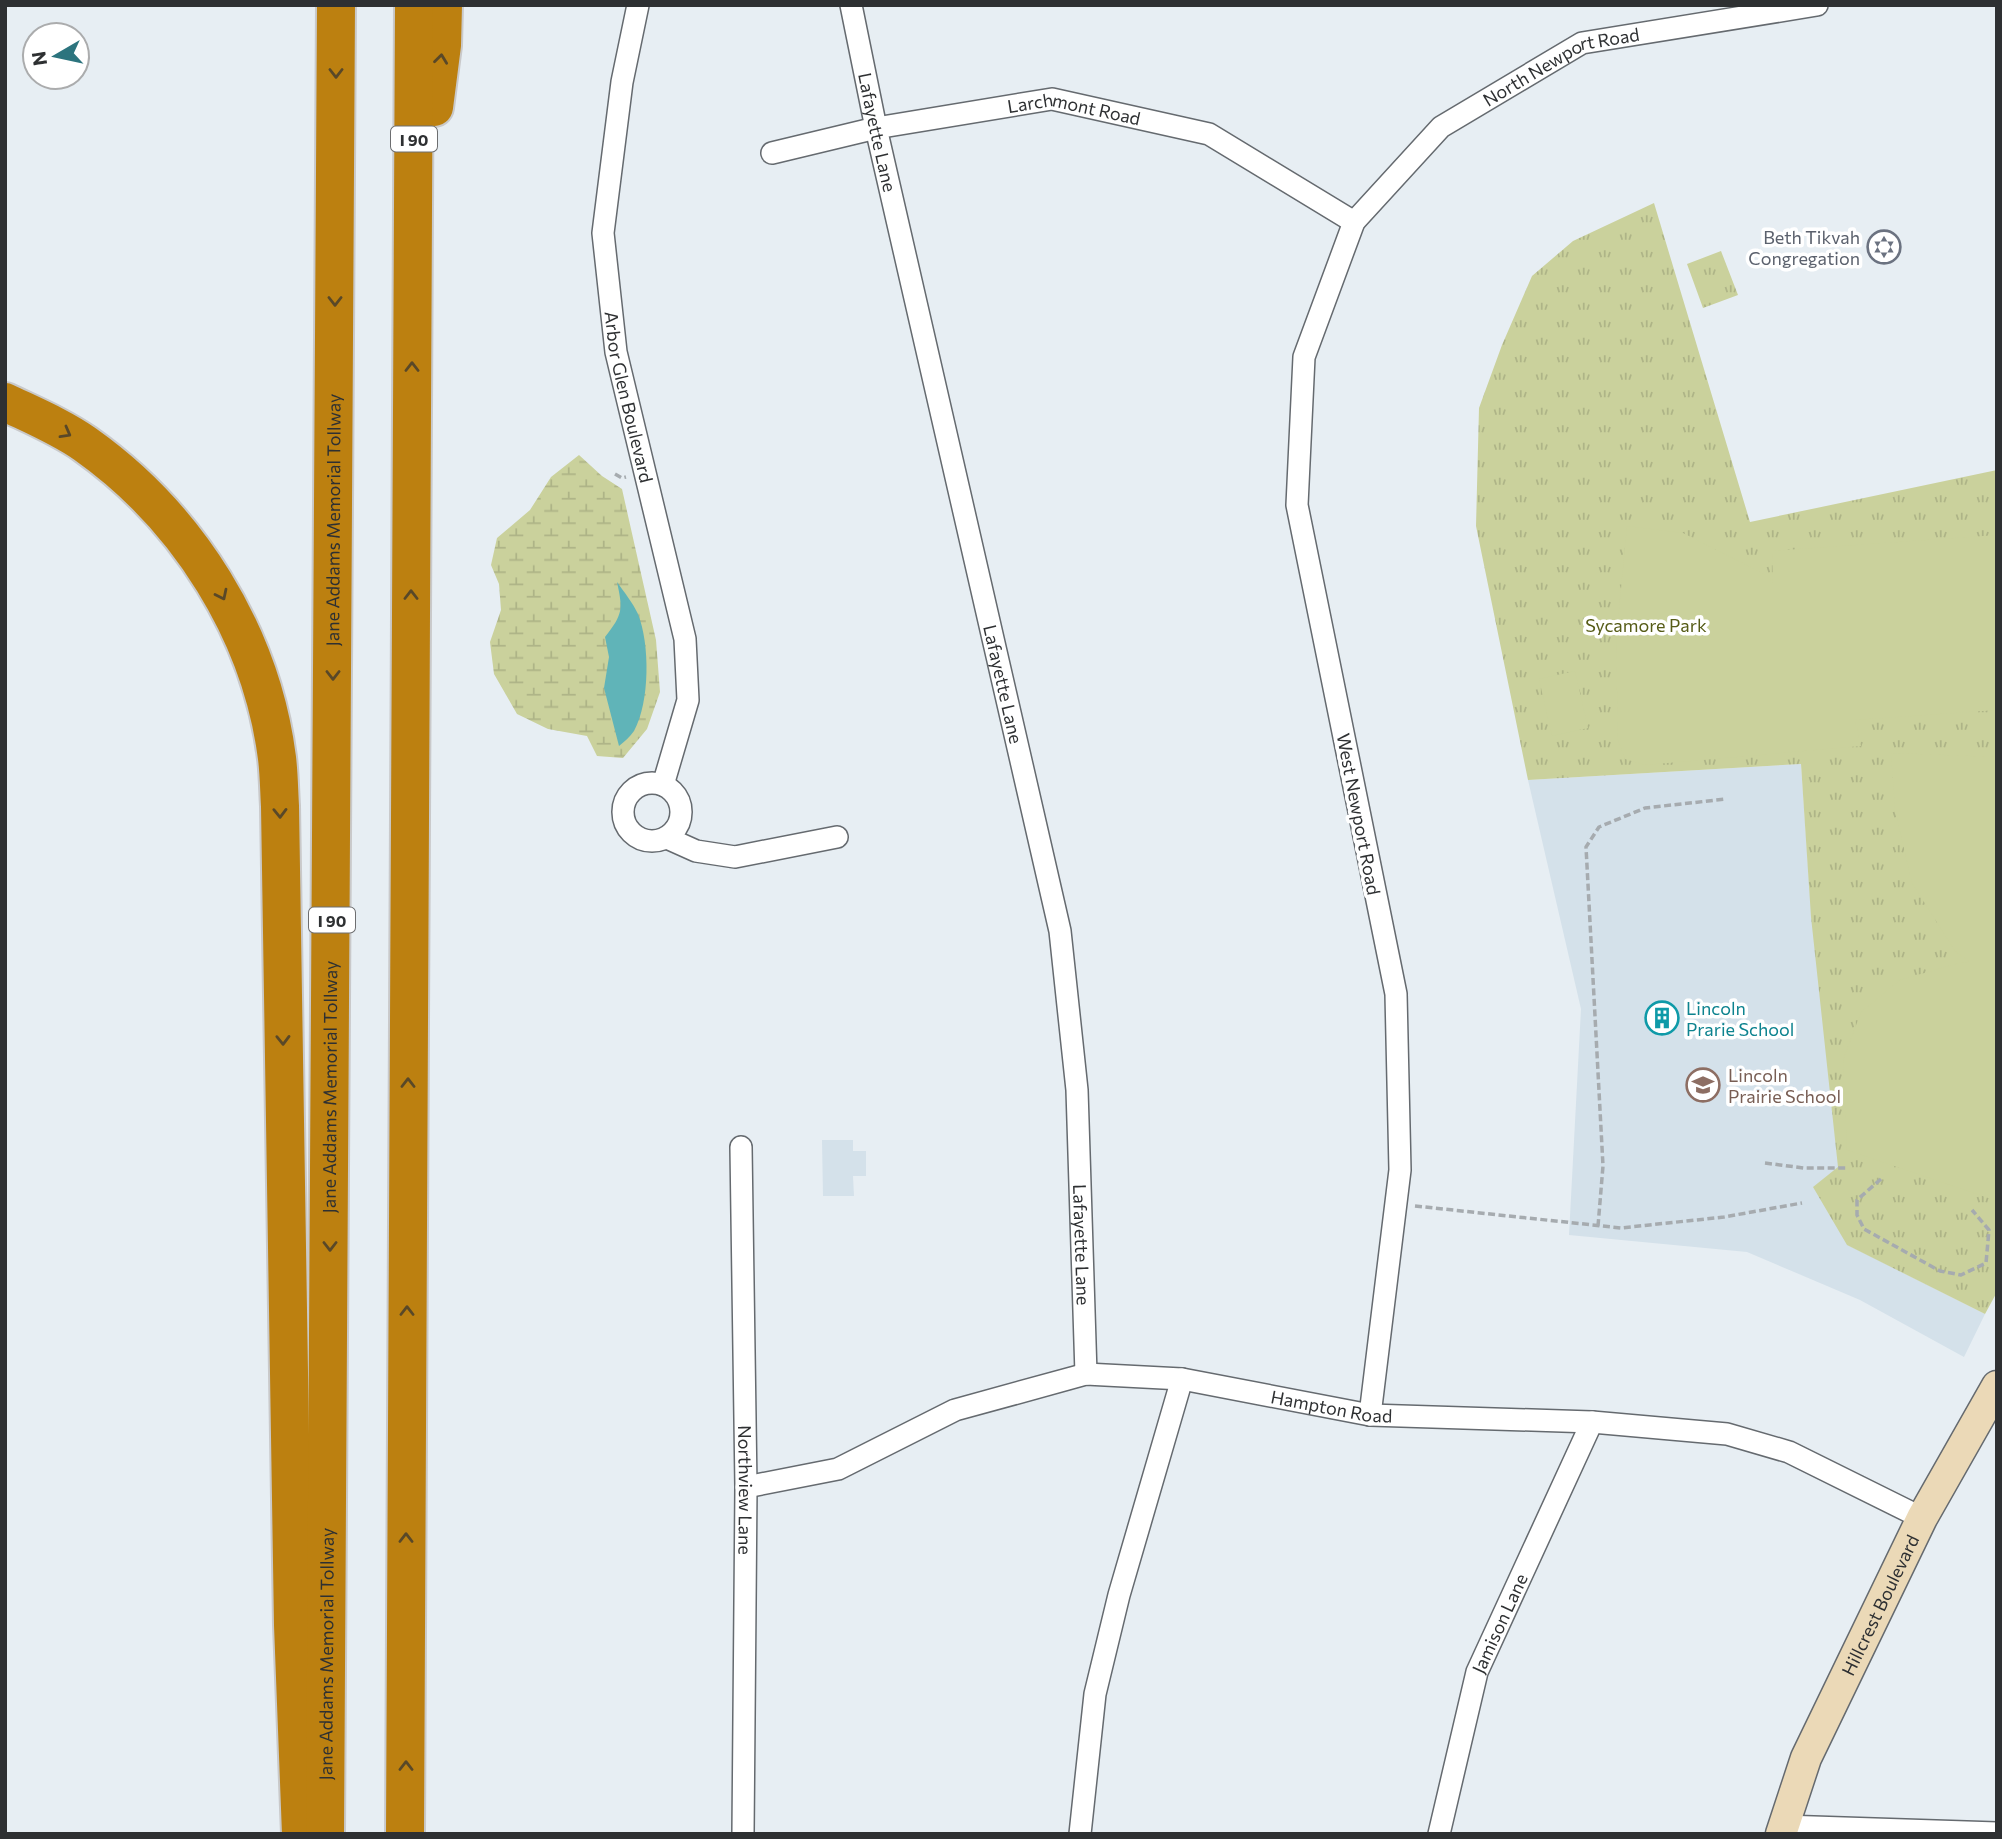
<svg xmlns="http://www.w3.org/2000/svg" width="2002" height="1839" viewBox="0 0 2002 1839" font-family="Commissioner,sans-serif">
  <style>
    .built { fill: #d4e1ea }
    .wetland { fill: url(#wetland-marsh) }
    .park { fill: url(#park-tufts) }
    .pitch { fill: #cad19c }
    .water { fill: #60b4b8 }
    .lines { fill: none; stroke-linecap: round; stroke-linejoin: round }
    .street-casing { stroke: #656a6f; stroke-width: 24 }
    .secondary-casing { stroke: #656a6f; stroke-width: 33 }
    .highway-casing { stroke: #c9c9ca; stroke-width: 42 }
    .path { stroke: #a6abaf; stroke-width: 3.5; stroke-dasharray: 7 3.5; stroke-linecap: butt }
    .street { stroke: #fff; stroke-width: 21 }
    .secondary { stroke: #ebd9b7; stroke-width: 30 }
    .highway { stroke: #bc8010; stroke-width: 38 }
    .oneway { stroke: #594828 }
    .labels { text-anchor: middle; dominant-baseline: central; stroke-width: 7; stroke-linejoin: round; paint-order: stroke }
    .shield { fill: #fff; stroke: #6d6e70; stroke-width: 2 }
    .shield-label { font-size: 16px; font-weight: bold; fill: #2e3032 }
    .street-label { font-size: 18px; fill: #2e3032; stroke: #fff }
    .worship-label { font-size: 18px; fill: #5b616d; stroke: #fff; text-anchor: end }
    .park-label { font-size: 18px; fill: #565c17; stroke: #fff }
    .culture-label { font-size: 18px; fill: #0d838f; stroke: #fff; text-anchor: start }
    .education-label { font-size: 18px; fill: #785e54; stroke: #fff; text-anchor: start }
  </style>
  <defs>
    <pattern id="wetland-marsh" width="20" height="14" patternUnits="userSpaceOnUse" patternTransform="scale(1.75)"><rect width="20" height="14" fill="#cad19c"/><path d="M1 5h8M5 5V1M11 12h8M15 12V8" fill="none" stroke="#aeb487"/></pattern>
    <pattern id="park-tufts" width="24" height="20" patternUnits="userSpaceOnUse" patternTransform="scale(1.75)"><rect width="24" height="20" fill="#cad19c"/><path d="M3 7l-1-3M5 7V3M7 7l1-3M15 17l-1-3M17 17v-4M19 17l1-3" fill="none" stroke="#aeb487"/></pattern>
  </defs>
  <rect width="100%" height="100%" fill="#e7eef3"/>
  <!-- built -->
  <path class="built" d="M1801,764L1810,895L1848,1245L1985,1314L1964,1357L1860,1300L1747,1252L1569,1235L1581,1009L1528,780Z
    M822,1140H853V1151H866V1176H853L854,1196H823Z"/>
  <!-- wetland -->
  <path class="wetland" d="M579,455L602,476L622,489L656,640L660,692L647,729L623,758L597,756L587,736L548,729L517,714L494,674L490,642L501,610L499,584L491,565L497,538L530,510L551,477Z"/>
  <!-- park -->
  <path class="park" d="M1654,203L1750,522L1997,470V1292L1985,1314L1847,1245L1813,1187L1838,1167L1811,917L1801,764L1528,780L1476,526L1479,408L1502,345L1532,276L1573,241Z
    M1721,251L1738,295L1703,308L1687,264Z"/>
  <!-- pitch -->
  <path class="pitch" d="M1627,526L1683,533L1768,576L1773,583L1772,551L1997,535V710L1855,720L1861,746L1645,765L1625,759L1618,740L1616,641Z
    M1575,671L1588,728L1552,736L1539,679Z
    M1891,753L1997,757V1201L1847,1150L1843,1060L1861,1012L1900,980L1959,963L1970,962L1955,951L1912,883L1895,810Z"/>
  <!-- water -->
  <path class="water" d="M617,582C624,592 633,603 638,614C650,644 650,702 634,731C630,737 624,742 619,746L604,688L609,657L605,637C623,614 623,610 617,582Z"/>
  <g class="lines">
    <defs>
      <g id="street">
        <path id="s1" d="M638,5L622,82L603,233L616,352L685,639L688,700L663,785"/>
        <path id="s2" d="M851,5L876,128L1060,931L1077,1090L1086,1374"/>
        <path id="s3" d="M772,153L876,128L1052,99L1209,134L1354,222"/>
        <circle cx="652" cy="812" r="29"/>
        <path d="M667,838L696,851L735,857L837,837"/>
        <path id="s4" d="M741,1147L746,1487L743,1834"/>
        <path id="s5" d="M1370,1415L1400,1170L1396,994L1297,505L1304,357L1354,222L1441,127L1582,43L1817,5"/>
        <path id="s6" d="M746,1487L838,1469L955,1410L1086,1374L1182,1379L1370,1415L1592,1422L1727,1434L1789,1452L1922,1518"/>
        <path d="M1783,1826L1997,1833"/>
        <path d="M1080,1834L1095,1694L1119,1595L1182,1379"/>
        <path id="s7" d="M1439,1834L1477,1672L1592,1422"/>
      </g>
      <g id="secondary">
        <path id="s8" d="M1781,1834L1806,1758L1922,1518L1997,1386"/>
      </g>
      <g id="highway">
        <path d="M434,107L442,45L443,5"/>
        <path d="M5,402C32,415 61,427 85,444C188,517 261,633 277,758C279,774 279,790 280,806L293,1625L301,1834"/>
        <path id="s9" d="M325,1834L336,5"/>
        <path d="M405,1834L414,5"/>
      </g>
    </defs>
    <!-- street casing -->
    <use href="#street" class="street-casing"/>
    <!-- secondary casing -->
    <use href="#secondary" class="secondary-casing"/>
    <!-- highway casing -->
    <use href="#highway" class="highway-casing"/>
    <!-- path -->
    <path class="path" d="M615,474L622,478L626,477
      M1765,1163L1804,1168H1847
      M1881,1179L1857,1200V1215L1864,1229L1940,1271L1961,1275L1986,1263L1989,1230L1972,1210
      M1415,1206L1621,1228L1724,1217L1802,1203
      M1598,1226L1603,1166L1586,847L1599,827L1645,808L1726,799"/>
    <!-- street -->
    <use href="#street" class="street"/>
    <!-- secondary -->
    <use href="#secondary" class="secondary"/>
    <!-- highway -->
    <use href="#highway" class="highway"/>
  </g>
  <!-- one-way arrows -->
  <defs><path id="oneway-chevron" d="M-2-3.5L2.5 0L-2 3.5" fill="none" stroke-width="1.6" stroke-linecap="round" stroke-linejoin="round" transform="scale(1.75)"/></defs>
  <g class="oneway">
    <use href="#oneway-chevron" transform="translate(441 59) rotate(-83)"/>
    <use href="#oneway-chevron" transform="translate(336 73) rotate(90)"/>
    <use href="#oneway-chevron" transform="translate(335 301) rotate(90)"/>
    <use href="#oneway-chevron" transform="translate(412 367) rotate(-90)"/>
    <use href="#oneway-chevron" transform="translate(66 433) rotate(29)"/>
    <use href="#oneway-chevron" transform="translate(222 595) rotate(64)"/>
    <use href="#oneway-chevron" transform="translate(411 595) rotate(-90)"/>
    <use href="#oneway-chevron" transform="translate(333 675) rotate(90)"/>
    <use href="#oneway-chevron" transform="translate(280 813) rotate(89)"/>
    <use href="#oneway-chevron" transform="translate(283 1040) rotate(89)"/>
    <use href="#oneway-chevron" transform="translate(408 1083) rotate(-90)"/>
    <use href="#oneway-chevron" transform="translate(330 1246) rotate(90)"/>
    <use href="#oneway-chevron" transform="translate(407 1311) rotate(-90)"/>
    <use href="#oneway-chevron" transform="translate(406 1538) rotate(-90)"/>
    <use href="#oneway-chevron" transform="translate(406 1766) rotate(-90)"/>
  </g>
  <!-- icons -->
  <defs>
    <symbol id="synagogue-ring" viewBox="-11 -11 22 22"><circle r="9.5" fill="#fff" stroke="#6b7280" stroke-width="1.5"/><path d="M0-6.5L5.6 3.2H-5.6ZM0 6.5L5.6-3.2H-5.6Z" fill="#6b7280"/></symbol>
    <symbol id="building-ring" viewBox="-11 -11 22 22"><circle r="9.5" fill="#fff" stroke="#0f9aa8" stroke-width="1.5"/><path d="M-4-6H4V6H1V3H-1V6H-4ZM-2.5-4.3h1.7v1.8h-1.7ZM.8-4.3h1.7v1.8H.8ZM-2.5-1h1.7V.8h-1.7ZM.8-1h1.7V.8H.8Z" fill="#0f9aa8"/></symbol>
    <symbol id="school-ring" viewBox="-11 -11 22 22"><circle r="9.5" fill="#fff" stroke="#8d6e63" stroke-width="1.5"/><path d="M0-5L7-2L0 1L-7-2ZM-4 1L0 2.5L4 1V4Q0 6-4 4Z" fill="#8d6e63"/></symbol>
  </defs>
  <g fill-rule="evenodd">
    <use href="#synagogue-ring" x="1865" y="228" width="38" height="38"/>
    <use href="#building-ring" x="1643" y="999" width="38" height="38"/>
    <use href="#school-ring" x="1684" y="1066" width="38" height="38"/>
  </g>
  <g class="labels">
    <!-- shield labels -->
    <g class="shield">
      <rect x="391" y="126.5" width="46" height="25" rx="5"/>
      <rect x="309" y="907.5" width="46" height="25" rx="5"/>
    </g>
    <g class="shield-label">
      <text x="414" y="139">I 90</text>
      <text x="332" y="920">I 90</text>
    </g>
    <!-- street labels -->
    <g class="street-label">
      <text stroke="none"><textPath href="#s5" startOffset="1479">North Newport Road</textPath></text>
      <text stroke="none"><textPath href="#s3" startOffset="308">Larchmont Road</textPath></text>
      <text stroke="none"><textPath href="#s2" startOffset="130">Lafayette Lane</textPath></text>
      <text stroke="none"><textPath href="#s1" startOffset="397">Arbor Glen Boulevard</textPath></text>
      <text stroke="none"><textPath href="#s9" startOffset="1314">Jane Addams Memorial Tollway</textPath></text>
      <text stroke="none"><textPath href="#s2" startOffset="696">Lafayette Lane</textPath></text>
      <text transform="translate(1359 814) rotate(79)">West Newport Road</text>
      <text stroke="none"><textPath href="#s9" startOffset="747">Jane Addams Memorial Tollway</textPath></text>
      <text stroke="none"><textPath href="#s2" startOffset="1264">Lafayette Lane</textPath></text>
      <text stroke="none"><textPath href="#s6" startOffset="609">Hampton Road</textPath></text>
      <text stroke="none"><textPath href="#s4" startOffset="343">Northview Lane</textPath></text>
      <text stroke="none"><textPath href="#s8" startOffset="250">Hillcrest Boulevard</textPath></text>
      <text stroke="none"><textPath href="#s7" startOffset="220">Jamison Lane</textPath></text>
      <text stroke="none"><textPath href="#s9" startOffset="180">Jane Addams Memorial Tollway</textPath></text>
    </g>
    <!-- worship labels -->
    <g class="worship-label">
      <text x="1860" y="237">Beth Tikvah<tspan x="1860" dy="21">Congregation</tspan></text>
    </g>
    <!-- park labels -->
    <g class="park-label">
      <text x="1646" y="625">Sycamore Park</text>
    </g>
    <!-- culture labels -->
    <g class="culture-label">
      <text x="1686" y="1008">Lincoln<tspan x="1686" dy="21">Prarie School</tspan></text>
    </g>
    <!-- education labels -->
    <g class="education-label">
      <text x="1728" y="1075">Lincoln<tspan x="1728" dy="21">Prairie School</tspan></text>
    </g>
  </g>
  <!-- border -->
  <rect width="2002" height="1839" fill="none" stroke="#2e3032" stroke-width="14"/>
  <!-- north arrow -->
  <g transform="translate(56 56) rotate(261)"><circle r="33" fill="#ffffff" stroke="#abacad" stroke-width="2"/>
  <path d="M0-5L12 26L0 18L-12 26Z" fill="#2c747e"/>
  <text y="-10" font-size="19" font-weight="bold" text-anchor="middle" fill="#2e3032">N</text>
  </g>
</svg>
